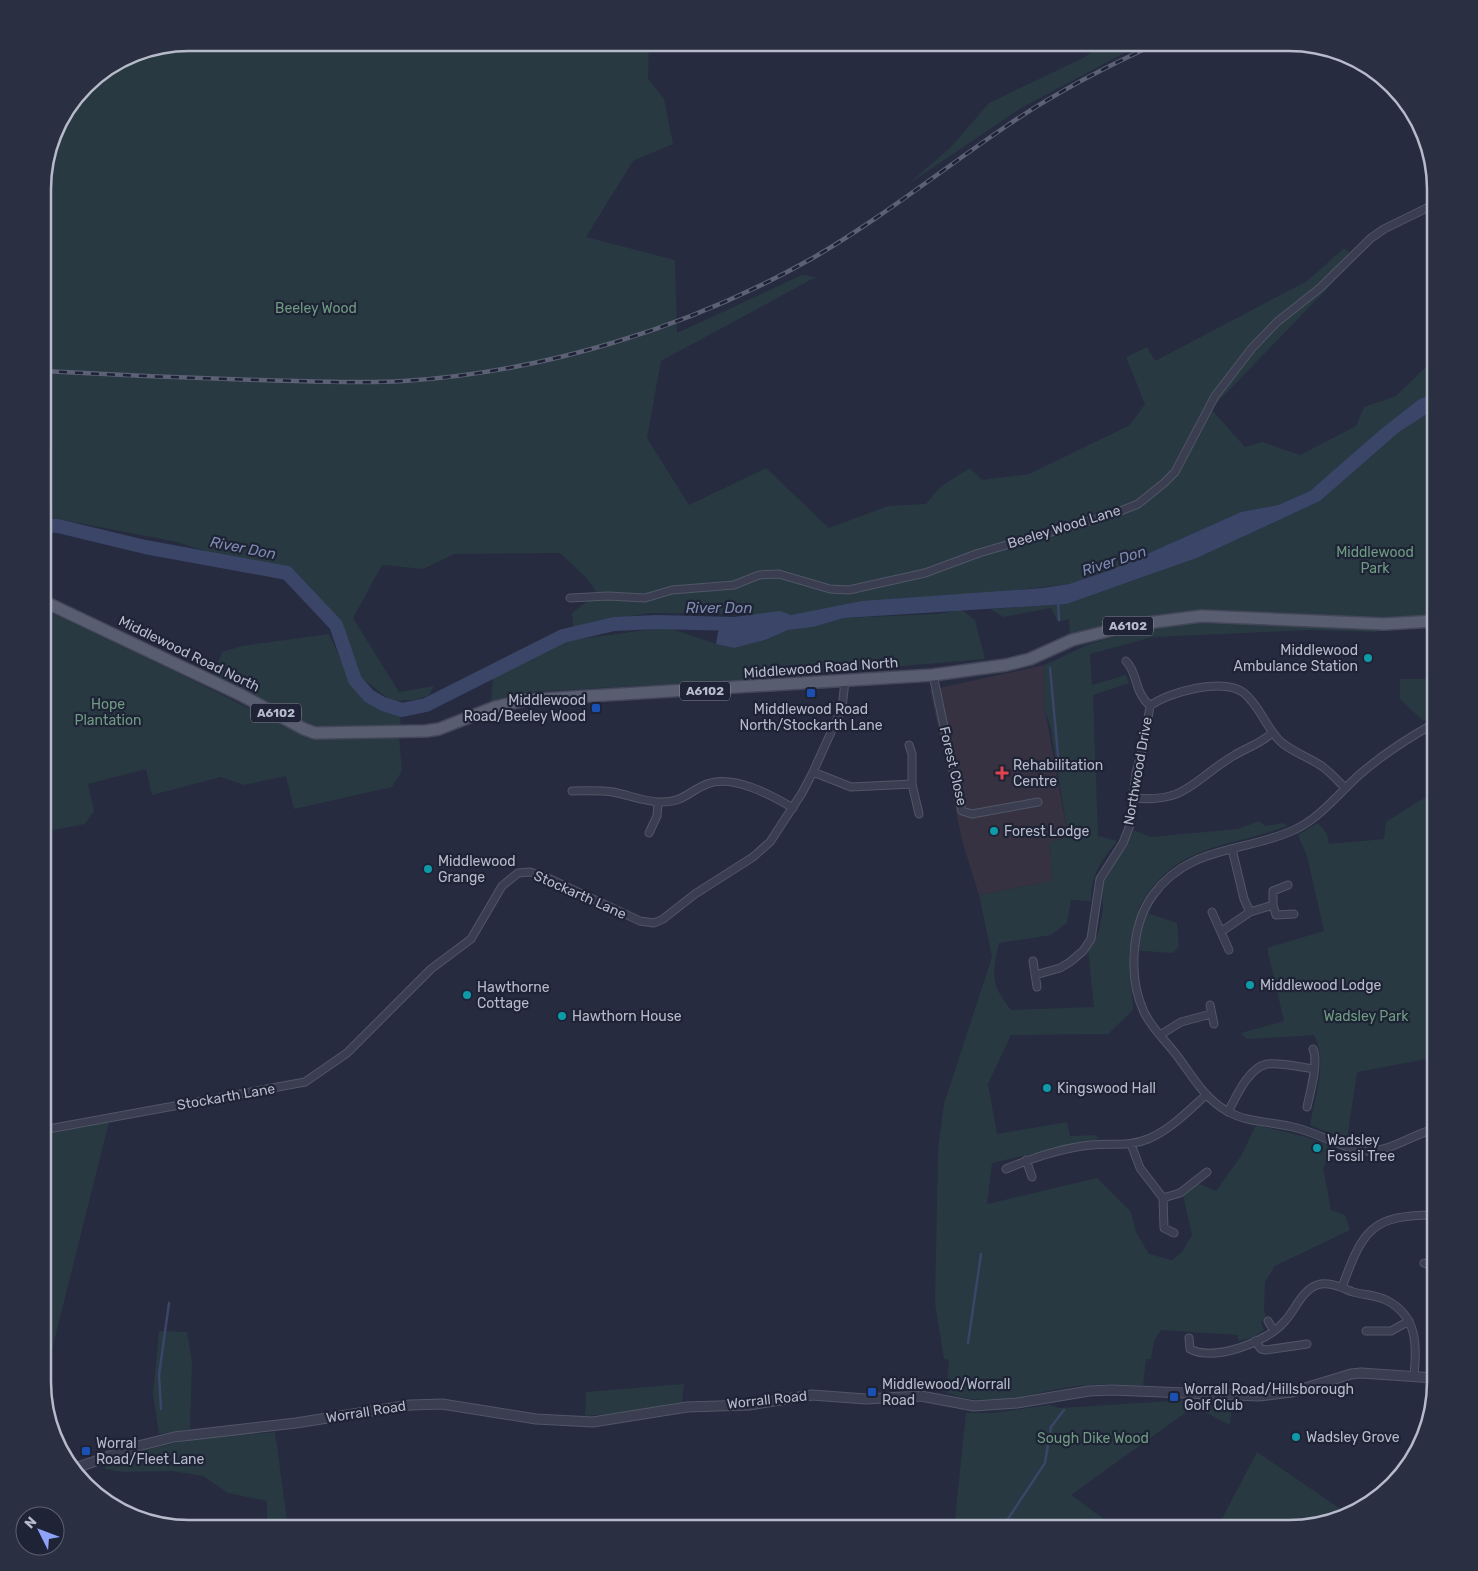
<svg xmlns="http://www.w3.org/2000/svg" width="1478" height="1571" viewBox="0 0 1478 1571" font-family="Rubik,sans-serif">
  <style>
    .medical { fill: #373241 }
    .green { fill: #283941 }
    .water { fill: #3b4568 }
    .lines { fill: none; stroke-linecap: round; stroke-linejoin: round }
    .stream { stroke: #3b4568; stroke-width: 2.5 }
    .river { stroke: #3b4568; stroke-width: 14 }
    .minor-casing { stroke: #515667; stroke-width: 9 }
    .tertiary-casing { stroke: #515667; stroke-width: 11 }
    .primary-casing { stroke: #434759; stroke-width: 14 }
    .minor { stroke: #3a3e50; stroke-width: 7 }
    .tertiary { stroke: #3a3e50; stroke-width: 9 }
    .primary { stroke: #585d6f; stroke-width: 11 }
    .rail-casing { stroke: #5c6176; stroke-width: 4.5 }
    .rail { stroke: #1e2335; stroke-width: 2.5; stroke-dasharray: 8; stroke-linecap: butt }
    .culture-dot { fill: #0f9aa8; stroke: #1e2335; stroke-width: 2 }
    .transit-dot { fill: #1a4fb4; stroke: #1e2335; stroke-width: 2 }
    .health-dot { fill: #e0444e; stroke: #1e2335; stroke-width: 2 }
    .labels { text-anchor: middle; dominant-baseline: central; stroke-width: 4.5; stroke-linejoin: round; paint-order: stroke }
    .shield { fill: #1e2335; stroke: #888d9d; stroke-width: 1 }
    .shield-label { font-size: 12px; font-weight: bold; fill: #b6baca }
    .park-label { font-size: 14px; fill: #6e9b81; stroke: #1e2335 }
    .street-label { font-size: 14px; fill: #b6baca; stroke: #1e2335 }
    .poi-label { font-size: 14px; fill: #b6baca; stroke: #1e2335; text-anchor: start }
    .water-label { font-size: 15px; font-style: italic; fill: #7e8ab1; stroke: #1e2335 }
    .rim { fill: none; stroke: #b6baca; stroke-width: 2.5 }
  </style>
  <rect width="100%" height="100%" fill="#262b40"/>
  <!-- medical -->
  <path class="medical" d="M1044,665L1045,710L1068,837L1050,842L1052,881L979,895L963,844L930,690Z"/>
  <!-- green -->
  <path class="green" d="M189,43H649L648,79L664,99L673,144L633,161L586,237L675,260L677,333L802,275L816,277L661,361L647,438L689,505L766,468L829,528L888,506L926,504L940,487L970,468L982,480L1029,474L1130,425L1145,404L1126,357L1147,347L1155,361L1307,281L1344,248L1349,252L1348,267L1211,409L1245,447L1262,442L1300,455L1356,426L1364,407L1396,396L1435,358V392L1418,400L1310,491L1278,505L1241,512L1111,570L1069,584L791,615L648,613L573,627L572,613L597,594C590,578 573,566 560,553L454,554L423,569L382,565L353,618L399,692L434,686L428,696L415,700L391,701L361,677L346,642L307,589L262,569L177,542L43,516V179L57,124L92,79L133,54Z
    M1099,43H1143L1021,108L907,185L950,148L989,103L1083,58L1102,45Z
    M1435,409V615L1401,619L1205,611L1070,638L1069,619L1058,622L1051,608L1003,617L990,609L1067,604L1197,558L1320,501L1399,432Z
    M43,609L186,677L294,731L318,739L399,737L402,771L392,787L294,809L286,776L244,785L221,777L152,795L146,769L88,784L94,811L85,824L43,832Z
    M962,610L975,620L985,659L743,680L529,692L491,702L493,678L567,641L666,627L716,644L734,648L765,640L788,630L813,627L844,618L937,614Z
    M1196,622L1384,630L1374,632L1309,630L1153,637L1090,654L1092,685L1126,675L1129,683L1093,695L1098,836L1117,841C1101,862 1091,873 1091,901L1071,900L1067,923L1051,935L999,943C992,975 990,983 1011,1010L1094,1007L1088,951L1099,931L1103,910L1102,884L1134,830L1150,837L1238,829L1259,821L1265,826L1284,823L1287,826C1226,849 1172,843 1138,910L1177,923L1179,946L1173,953L1129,950L1133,1010L1108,1034L1011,1035L988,1084L997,1134L1067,1122L1070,1136L1096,1135L1098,1139L992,1163L987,1204L1097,1178L1131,1212L1136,1232L1149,1254L1172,1260L1182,1252L1192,1235L1183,1195L1197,1183L1216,1191L1241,1156L1256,1125L1306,1137L1334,1147L1323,1168L1331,1210L1345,1215L1350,1230L1275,1266L1265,1282L1264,1310L1266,1318L1261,1322L1264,1330L1251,1338L1238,1341V1335L1161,1330L1154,1341L1151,1359H1146L1143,1386C1125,1385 1107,1383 1089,1385C1041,1388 993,1412 946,1392L949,1360L944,1359L935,1303L938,1150L944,1104L992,957L979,895L1052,881L1050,842L1068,837L1051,729L1045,710L1044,665C1060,659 1074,650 1090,644C1125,633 1160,627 1196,622Z
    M329,634C349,675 351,702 400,716L401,727L321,729L307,725L213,676L222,652L242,646Z
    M1400,679H1426L1435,686V716L1423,721L1400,699Z
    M1435,791V1060L1427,1059L1357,1072L1347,1140L1310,1125C1315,1097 1328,1061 1314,1035L1247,1039L1241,1033L1284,1021L1267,948L1324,931L1307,856L1298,835L1318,823L1327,834L1329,844L1384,839L1386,822Z
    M109,1122L43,1385V1135Z
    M159,1331L187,1332L192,1363L190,1429L159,1434L153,1394Z
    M684,1384L682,1402L621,1413L585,1416L586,1392Z
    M1198,1399L1232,1403L1230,1425L1199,1409L1196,1405Z
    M1187,1400L1185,1413L1071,1495L1116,1528H954L966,1413H994L1049,1405L1060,1408Z
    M275,1432L288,1528H267V1501L228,1493L203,1476L172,1471L123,1472L105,1469L106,1461L161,1446L192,1440Z
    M1257,1452L1348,1514C1313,1534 1256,1528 1217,1528Z"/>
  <!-- water -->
  <path class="water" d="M1435,392V409L1399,432L1320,501L1197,558L1140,578L1067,604L844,618L813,627L788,630L765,640L734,648L716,644L718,632L726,618L780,611L791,615L862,601L1043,588L1069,584L1111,570L1241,512L1278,505L1310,491L1380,430L1418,400Z"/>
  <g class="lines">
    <!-- stream -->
    <path class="stream" d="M1058,601L1059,620
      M1050,668L1059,766
      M968,1343L981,1254
      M161,1409L159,1375L169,1303
      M1002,1528L1045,1463L1051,1427L1064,1410"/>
    <!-- river -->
    <path class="river" d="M43,525L58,526L145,547L287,573L336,625L355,680L369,696L383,704L402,710L426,705L563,636L614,624L657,622L776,625L789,622"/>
    <defs>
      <path id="minor" d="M570,598L608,596L645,598L672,590L734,585L759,575L779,574L830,589L849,590L925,573L979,553L1113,514L1138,504L1164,483L1175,472L1215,396L1252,348L1277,322L1320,288L1371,238L1384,229L1435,204
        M1126,661C1139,675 1133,690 1150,706C1168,692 1224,677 1244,693C1260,706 1266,728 1281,742C1294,753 1309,757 1323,767C1331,773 1338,781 1345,788
        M933,675L962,811L972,814L1038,802
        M1435,723C1408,738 1382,755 1359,775C1338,794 1320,818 1294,830C1244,853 1189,845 1153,895C1131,925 1128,978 1144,1012C1152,1029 1167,1042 1178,1057C1193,1077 1205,1099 1227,1111C1249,1124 1274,1121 1297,1128C1320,1134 1343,1149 1367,1151C1390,1152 1413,1134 1435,1129
        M909,745L912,754V784L919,814
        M813,772L851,787L912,784
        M572,791C586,791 600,790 613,792C628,795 643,801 658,802C684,803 687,792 707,784C733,774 771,795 793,808
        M1134,798C1187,803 1193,780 1233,756C1246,748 1260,744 1272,733
        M649,833L657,816L658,802
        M1232,849L1244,899L1250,912
        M1288,885L1273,891V905L1276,915L1294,914
        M1212,912L1229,950
        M1222,931L1250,912L1273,905
        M1033,961L1037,987
        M1035,975L1060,968L1070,962L1083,951L1091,939L1100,879L1123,843L1130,825L1136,773L1144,743L1150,706
        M1210,1005L1214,1024
        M1160,1035L1181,1022L1211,1014
        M1307,1107C1310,1093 1319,1062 1313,1049
        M1228,1112C1236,1097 1248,1068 1267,1064C1281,1062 1299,1067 1314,1069
        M43,1130L305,1082L347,1053L431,969L471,939L502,886L518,873L530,872L546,877L640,921L654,923L663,919L695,894L753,857L770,842L802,793L813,772L842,708L845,681
        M1432,1130L1435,1142
        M1131,1144L1140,1168L1163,1198L1164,1228L1174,1233
        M1026,1160L1032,1177
        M1006,1169C1032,1158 1062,1148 1091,1145C1110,1143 1129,1147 1148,1139C1170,1130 1188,1111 1206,1095
        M1163,1198L1180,1193L1207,1172
        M1424,1263L1435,1267
        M1342,1287C1363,1230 1371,1215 1435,1215
        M1268,1321L1274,1331
        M1366,1331H1391L1409,1321
        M1189,1338L1190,1349C1214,1362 1267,1342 1284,1322C1295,1311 1301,1291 1317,1285C1329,1281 1342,1288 1353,1292C1364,1295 1376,1295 1386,1300C1418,1316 1417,1346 1414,1376
        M1255,1341L1261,1349L1266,1350L1307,1344"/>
      <path id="tertiary" d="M73,1469L138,1446L174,1437L296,1423L410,1405L442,1404L536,1419L593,1422L687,1407L749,1405L812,1395L866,1399L921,1396L974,1406L1017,1403L1089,1391L1112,1390L1259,1396L1292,1392L1351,1374L1361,1373L1435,1378"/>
      <path id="primary" d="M43,601L241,695L304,729L315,733L426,731L439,729L495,707L525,700L933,675L1006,665L1030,659L1072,640L1132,625L1201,616L1384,624L1435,621"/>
    </defs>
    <!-- minor casing -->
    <use href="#minor" class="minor-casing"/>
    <!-- tertiary casing -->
    <use href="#tertiary" class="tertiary-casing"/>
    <!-- primary casing -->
    <use href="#primary" class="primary-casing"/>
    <!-- minor -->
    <use href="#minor" class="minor"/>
    <!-- tertiary -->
    <use href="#tertiary" class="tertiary"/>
    <!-- primary -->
    <use href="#primary" class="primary"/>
    <defs>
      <path id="rail" d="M43,371C115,375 187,378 259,380C308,381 356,384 404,381C544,372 688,328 811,259C879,220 940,171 1005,127C1053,94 1105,67 1158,43"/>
    </defs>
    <!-- rail casing -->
    <use href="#rail" class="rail-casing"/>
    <!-- rail -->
    <use href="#rail" class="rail"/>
  </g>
  <!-- markers -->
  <g class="culture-dot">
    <circle cx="1368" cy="658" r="5"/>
    <circle cx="994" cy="831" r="5"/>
    <circle cx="428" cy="869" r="5"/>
    <circle cx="1250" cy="985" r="5"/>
    <circle cx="467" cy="995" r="5"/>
    <circle cx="562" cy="1016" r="5"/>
    <circle cx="1047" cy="1088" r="5"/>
    <circle cx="1317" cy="1148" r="5"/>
    <circle cx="1296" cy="1437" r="5"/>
  </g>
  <g class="transit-dot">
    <rect x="806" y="688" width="10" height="10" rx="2.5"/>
    <rect x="591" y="703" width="10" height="10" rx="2.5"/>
    <rect x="867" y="1387" width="10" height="10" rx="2.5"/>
    <rect x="1169" y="1392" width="10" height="10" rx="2.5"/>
    <rect x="81" y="1446" width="10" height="10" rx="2.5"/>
  </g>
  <path class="health-dot" d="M999.5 765.5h5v5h5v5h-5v5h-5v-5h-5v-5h5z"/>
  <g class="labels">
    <!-- shield labels -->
    <g class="shield">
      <rect x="1103" y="616.5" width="50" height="19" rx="4"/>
      <rect x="680" y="681.5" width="50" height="19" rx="4"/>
      <rect x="251" y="703.5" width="50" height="19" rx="4"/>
    </g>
    <g class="shield-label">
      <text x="1128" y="626">A6102</text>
      <text x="705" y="691">A6102</text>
      <text x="276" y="713">A6102</text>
    </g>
    <!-- park labels -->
    <g class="park-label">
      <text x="316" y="308">Beeley Wood</text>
      <text x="1375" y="552">Middlewood<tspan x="1375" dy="16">Park</tspan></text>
      <text x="108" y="704">Hope<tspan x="108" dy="16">Plantation</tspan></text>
      <text x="1366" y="1016">Wadsley Park</text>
      <text x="1093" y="1438">Sough Dike Wood</text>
    </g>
    <!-- street labels -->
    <g class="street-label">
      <text transform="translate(1064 527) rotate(-17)">Beeley Wood Lane</text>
      <text transform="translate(189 654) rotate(26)">Middlewood Road North</text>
      <text transform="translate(821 668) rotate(-4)">Middlewood Road North</text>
      <text transform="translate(953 766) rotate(77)">Forest Close</text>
      <text transform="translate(1138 771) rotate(-80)">Northwood Drive</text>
      <text transform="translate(580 895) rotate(24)">Stockarth Lane</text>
      <text transform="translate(226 1097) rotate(-10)">Stockarth Lane</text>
      <text transform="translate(767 1400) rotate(-6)">Worrall Road</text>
      <text transform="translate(366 1412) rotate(-9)">Worrall Road</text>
    </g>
    <!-- poi labels -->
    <g class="poi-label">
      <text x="1358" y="650" text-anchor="end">Middlewood<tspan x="1358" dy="16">Ambulance Station</tspan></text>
      <text x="586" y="700" text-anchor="end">Middlewood<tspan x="586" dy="16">Road/Beeley Wood</tspan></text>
      <text x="811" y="709" text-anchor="middle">Middlewood Road<tspan x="811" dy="16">North/Stockarth Lane</tspan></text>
      <text x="1013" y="765">Rehabilitation<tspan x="1013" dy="16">Centre</tspan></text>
      <text x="1004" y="831">Forest Lodge</text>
      <text x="438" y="861">Middlewood<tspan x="438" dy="16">Grange</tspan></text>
      <text x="1260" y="985">Middlewood Lodge</text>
      <text x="477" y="987">Hawthorne<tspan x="477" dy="16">Cottage</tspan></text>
      <text x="572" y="1016">Hawthorn House</text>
      <text x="1057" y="1088">Kingswood Hall</text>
      <text x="1327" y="1140">Wadsley<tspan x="1327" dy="16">Fossil Tree</tspan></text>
      <text x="882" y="1384">Middlewood/Worrall<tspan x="882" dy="16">Road</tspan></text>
      <text x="1184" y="1389">Worrall Road/Hillsborough<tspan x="1184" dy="16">Golf Club</tspan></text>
      <text x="1306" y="1437">Wadsley Grove</text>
      <text x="96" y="1443">Worral<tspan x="96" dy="16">Road/Fleet Lane</tspan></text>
    </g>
    <!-- water labels -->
    <g class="water-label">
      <text transform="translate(243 548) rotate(11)">River Don</text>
      <text transform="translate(1114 561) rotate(-18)">River Don</text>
      <text x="719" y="608">River Don</text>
    </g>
  </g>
  <!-- crop -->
  <path d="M0 0H1478V1571H0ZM189 51H1289A138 138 0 0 1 1427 189V1382A138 138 0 0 1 1289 1520H189A138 138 0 0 1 51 1382V189A138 138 0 0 1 189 51Z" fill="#2a2f41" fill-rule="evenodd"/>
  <path class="rim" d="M189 51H1289A138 138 0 0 1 1427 189V1382A138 138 0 0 1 1289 1520H189A138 138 0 0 1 51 1382V189A138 138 0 0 1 189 51Z"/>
  <!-- north arrow -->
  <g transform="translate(40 1531) rotate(312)"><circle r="24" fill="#1e2335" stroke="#5b5f71"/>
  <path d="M0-4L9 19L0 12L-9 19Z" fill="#8ea2f7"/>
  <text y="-8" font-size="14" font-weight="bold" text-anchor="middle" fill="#b6baca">N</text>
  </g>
</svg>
